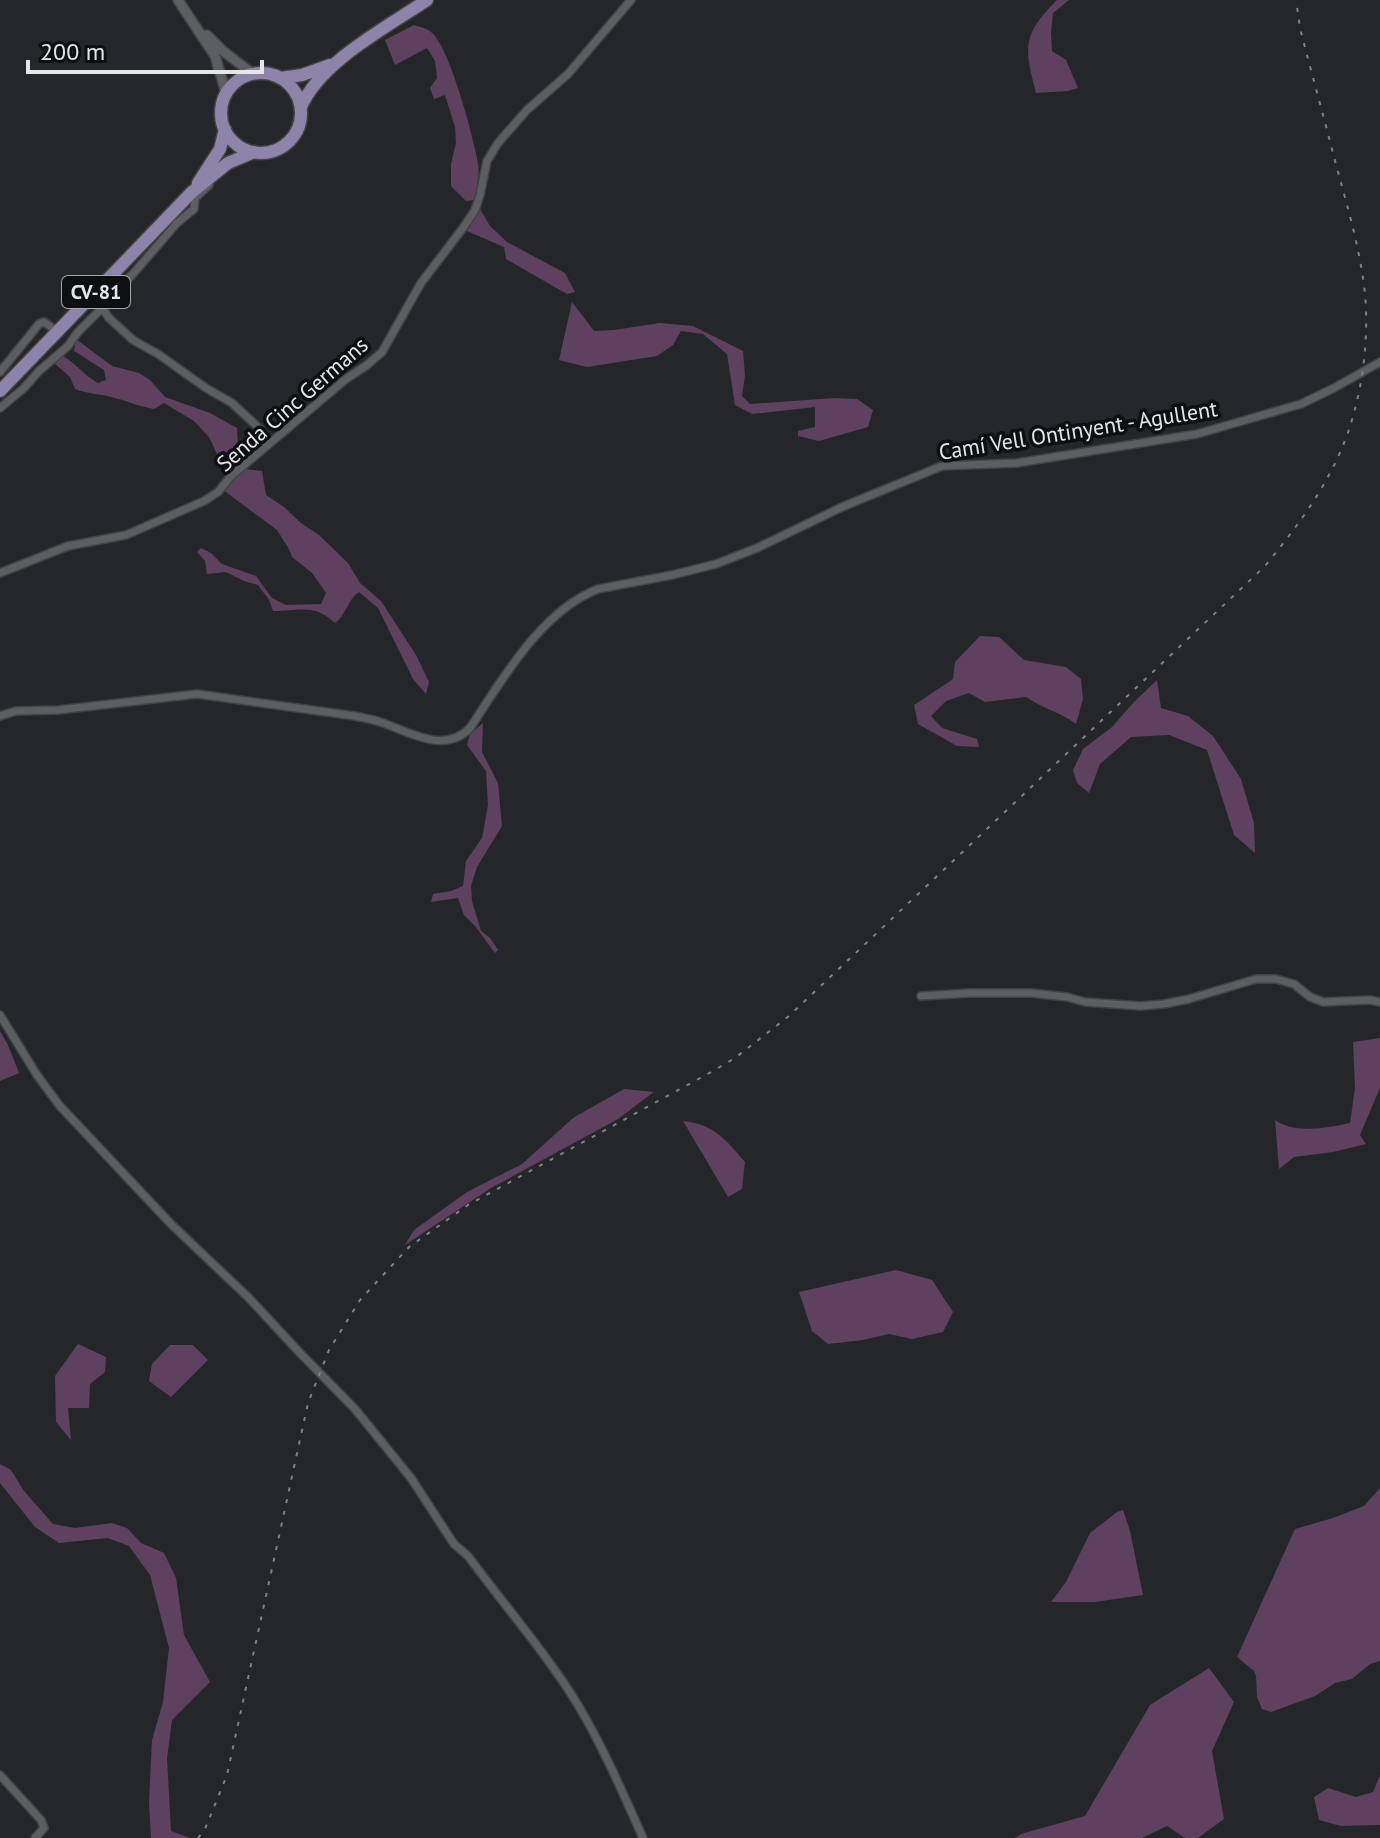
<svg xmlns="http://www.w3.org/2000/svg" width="1380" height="1838" viewBox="0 0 1380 1838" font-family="'PT Sans',sans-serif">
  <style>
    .green { fill: #5e415f }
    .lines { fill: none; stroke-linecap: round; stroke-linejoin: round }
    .minor-casing { stroke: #424345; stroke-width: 10 }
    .tertiary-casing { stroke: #424345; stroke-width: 12 }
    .primary-casing { stroke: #424345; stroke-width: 15 }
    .minor { stroke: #5d5e61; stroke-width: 7 }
    .tertiary { stroke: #5d5e61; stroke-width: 9 }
    .primary { stroke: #8d84aa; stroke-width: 12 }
    .rail { stroke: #818285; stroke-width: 2; stroke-dasharray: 4 8; stroke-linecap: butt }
    .labels { text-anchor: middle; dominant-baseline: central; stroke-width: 7; stroke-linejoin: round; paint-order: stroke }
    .shield { fill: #0e0f10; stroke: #a4a6a7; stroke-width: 2 }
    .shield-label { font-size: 20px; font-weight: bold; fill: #e5e6e8 }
    .street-label { font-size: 22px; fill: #e5e6e8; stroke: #0e0f10 }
  </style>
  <rect width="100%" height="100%" fill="#252629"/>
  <!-- green -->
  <path class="green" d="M1057,0H1069L1053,13L1051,33L1052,51L1066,60L1078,88L1068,91L1036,93C1024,47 1022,35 1057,0Z
    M414,25C419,27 427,28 431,32C449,45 474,139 478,163C480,175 477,188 474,200L466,201L451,186V164L456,143L455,127L445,95L434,99L430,88L437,78L435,61L427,48L395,65L385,40Z
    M480,209L490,226L507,242L565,273L575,292L567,294L506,259L504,247L467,231Z
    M572,302L594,331L614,330L660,323L693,326L743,351L745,375L742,396L750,404L834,398L857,399L873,410L868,427L819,441L798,436V431L815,427V407L752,414L735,405L727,354L703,334L681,331L673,345L657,356L587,367L559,360Z
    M76,339L112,366L139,373L150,380L165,397L210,413L237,428L239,466L226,473L209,437L194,421L164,403L154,409C140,407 128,401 115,398C102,394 88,394 75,389L70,377L54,363L63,356C77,364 83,375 98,383L106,380L104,370L74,351Z
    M244,469L262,471L266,495L284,507L301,523L319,535L348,563L360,583L381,601L416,655L429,682L426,694L413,679L378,608L359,592C347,600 347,614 335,623C314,603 300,611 273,611L269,600L258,585L244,581L226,572L207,574L205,561L197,552L201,548L211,553L222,564L256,576L272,598L286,605L321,604L326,593L312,573L292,557L289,549L277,530L223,490Z
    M980,636L999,637L1024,660L1066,667L1081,679L1083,699L1076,724C1060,712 1042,708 1026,697L985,702L969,693L946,701L931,716L942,728L977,739L979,747L957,746L918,724L914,705L953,679L955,662Z
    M1157,680L1161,708L1188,716L1213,736L1241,779L1254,823L1255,853L1234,835L1207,750L1169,735L1131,737L1100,764L1089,793L1077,783L1073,770L1083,749L1112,727L1134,702Z
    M483,723L482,752L498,783L502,826L477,867L471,886L472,901L481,931L490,938L498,950L495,953L475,926L464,915L458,898L431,902L433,894L451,891L463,886L466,861L482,838L488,805L486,771L467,745L470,734Z
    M0,1031L8,1045L19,1073L0,1081Z
    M1380,1038V1088L1360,1135L1366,1144L1333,1152L1294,1157L1279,1169L1275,1120C1293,1134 1329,1128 1350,1123L1355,1088L1353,1042Z
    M624,1089L654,1092L618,1119L491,1188L405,1245L414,1230L467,1192L522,1164L573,1118Z
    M683,1121C714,1124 726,1140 745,1162L742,1189L728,1197Z
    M896,1270L932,1280L953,1312L943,1332L912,1339L889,1334L863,1340L828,1344L812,1331L799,1292Z
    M78,1344L106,1357L105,1372L90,1384L89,1408H68L71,1440L56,1422L55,1376Z
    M170,1345H193L208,1360L171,1397L149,1381L152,1364Z
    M0,1464L11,1470L24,1491L53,1524L75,1528L112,1523L127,1528L141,1543L164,1553L176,1578L184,1635L210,1682L172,1720L167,1758L171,1831L190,1838H151L149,1802L152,1740L163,1702L169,1648L150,1575L129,1546L108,1538L59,1543L35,1527L0,1483Z
    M1380,1488V1661L1370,1664L1352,1679L1335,1683L1315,1696L1271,1712L1262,1709L1257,1697L1256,1676L1254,1671L1237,1657L1295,1529L1333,1518L1364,1506Z
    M1123,1510L1130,1531L1143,1595L1095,1602H1051L1066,1582L1090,1533L1117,1512Z
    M1209,1668L1234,1702L1212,1751L1224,1819L1198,1838H1185L1167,1826L1142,1838H1015L1021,1834L1085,1816L1150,1705Z
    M1380,1775V1825L1341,1826L1319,1820L1314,1797L1328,1788L1356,1797L1373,1792Z"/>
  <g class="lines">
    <defs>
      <path id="minor" d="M102,308L109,318L133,340L158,354L206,388L232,403L260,429L270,443
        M0,372L39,324L44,322L51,327
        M0,408L24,388L39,371L68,346L78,332L102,308L116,289L132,275L177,223L194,209L195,198L209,185
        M0,573L68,546L126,535L204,501L218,492L231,476L346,379L367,365L382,352L421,283L463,228L475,210L480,195L487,161L498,143L527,110L568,74L631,0
        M0,716L16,711L58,710L197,694L355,716C364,718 372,719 380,722C408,731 444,755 470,728C502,680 541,611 598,589L672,575L716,564L757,548L842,507L942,466L1017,463L1197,434L1301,404L1334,388L1380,362
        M921,996L971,993H1031L1067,997L1085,1002L1141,1006L1164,1004L1189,999L1256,979H1276L1294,984L1310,997L1323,1002L1370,1000L1380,1002
        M0,1015L37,1075L59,1105L171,1224L249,1298L300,1353L355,1409L411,1478L454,1544L468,1556C505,1606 546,1653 578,1705C603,1747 623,1793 643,1838
        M0,1775L41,1820L44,1828L35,1838"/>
      <path id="tertiary" d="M178,0L215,56L226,93
        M207,35L223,51L253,74"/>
      <path id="primary" d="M221 113a40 40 0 1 1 80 0a40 40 0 1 1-80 0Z
        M280,78L302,75L330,65
        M301,107C320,62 387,27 427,0
        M198,183L220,149L225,129
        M0,391L192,192L228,163L254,152"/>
    </defs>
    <!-- minor casing -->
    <use href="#minor" class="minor-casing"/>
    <!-- tertiary casing -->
    <use href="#tertiary" class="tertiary-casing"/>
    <!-- primary casing -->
    <use href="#primary" class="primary-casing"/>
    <!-- minor -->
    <use href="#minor" class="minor"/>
    <!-- tertiary -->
    <use href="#tertiary" class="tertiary"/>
    <!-- primary -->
    <use href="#primary" class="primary"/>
    <!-- rail -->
    <path class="rail" d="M198,1838L205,1829L227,1775L308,1403L329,1350L360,1300L409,1247L468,1205L713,1071L735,1058L789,1016L1265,566C1290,535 1313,506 1331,471C1359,420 1370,351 1365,294C1360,247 1346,202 1334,157C1323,114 1311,71 1300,28L1296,0"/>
  </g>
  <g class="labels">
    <!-- shield labels -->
    <rect class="shield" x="62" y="276" width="68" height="32" rx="6"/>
    <g class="shield-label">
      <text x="96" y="292">CV-81</text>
    </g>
    <!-- street labels -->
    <g class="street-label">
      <text transform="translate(292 404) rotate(-41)">Senda Cinc Germans</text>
      <text transform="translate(1078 430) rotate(-9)">Camí Vell Ontinyent - Agullent</text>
    </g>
  </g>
  <!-- scale -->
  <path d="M28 60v12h234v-12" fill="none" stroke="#e5e6e8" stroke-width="4"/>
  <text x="40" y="60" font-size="24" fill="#e5e6e8" stroke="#0e0f10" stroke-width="6" paint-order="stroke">200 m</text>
</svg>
